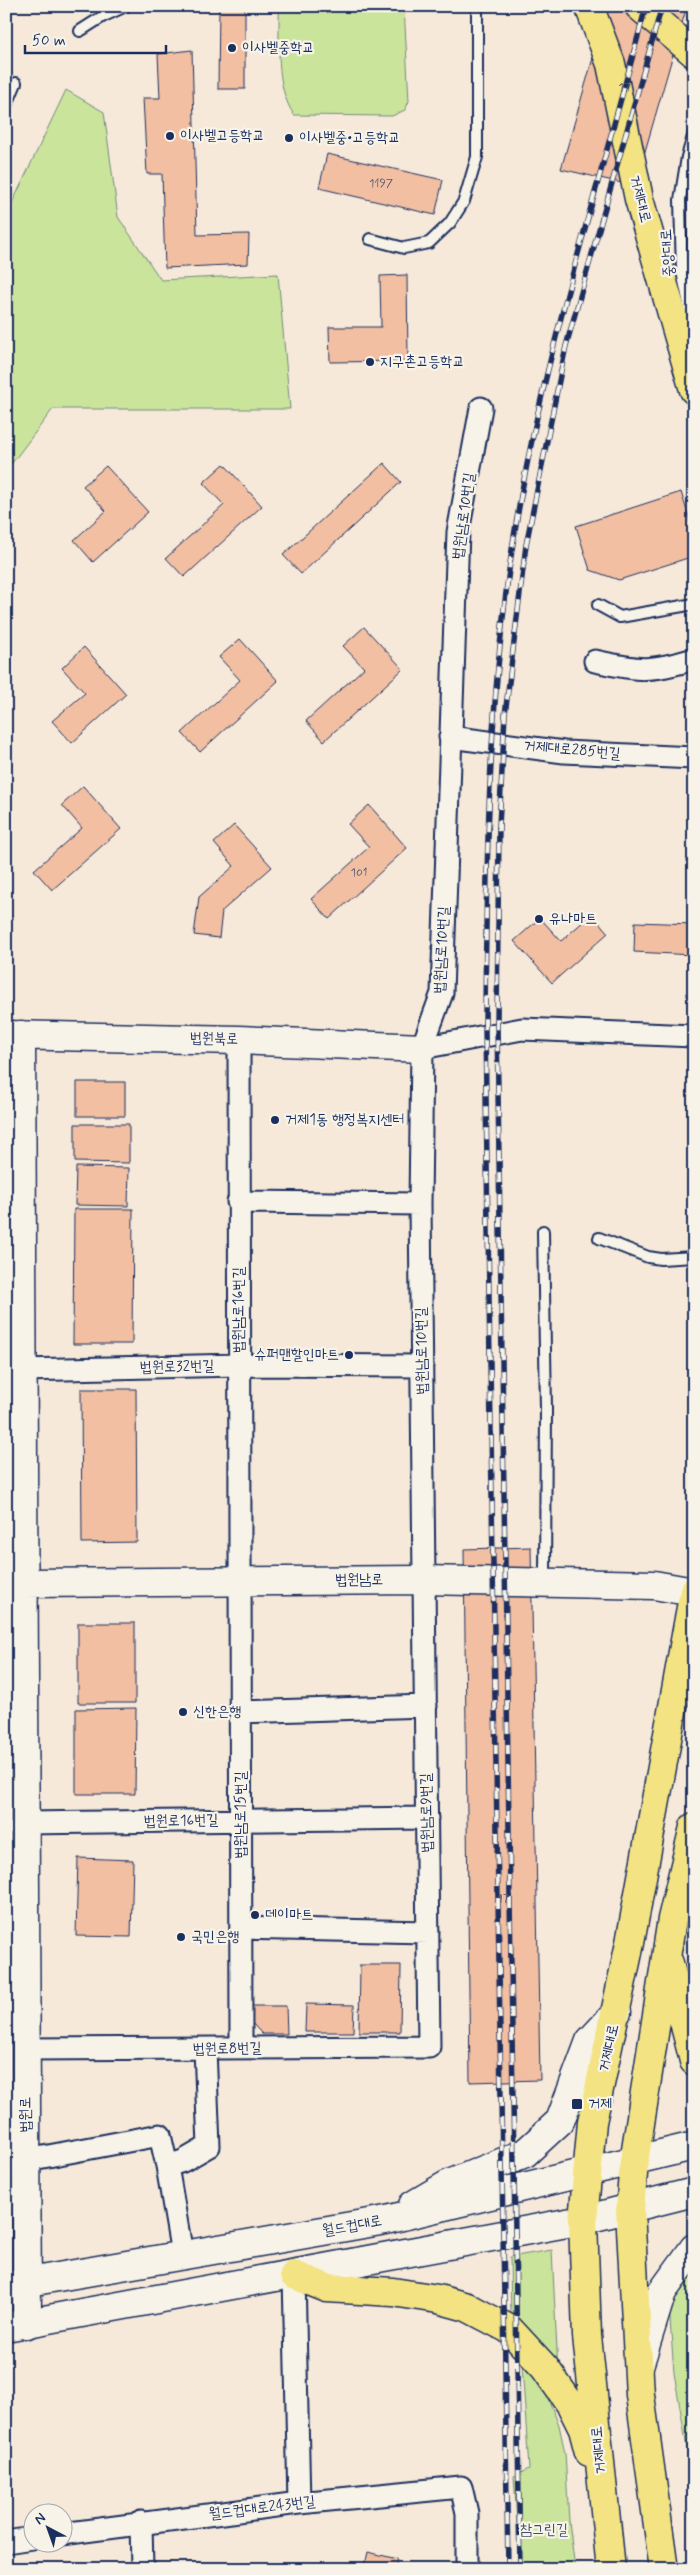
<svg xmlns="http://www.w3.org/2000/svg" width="700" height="2575" viewBox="0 0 700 2575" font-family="Mynerve,'Poor Story',sans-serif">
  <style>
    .green { fill: #cae49b; stroke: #728a7c }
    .building { fill: #f2bfa2; stroke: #1b2f5e }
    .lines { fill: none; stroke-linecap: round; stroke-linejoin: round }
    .lane-casing { stroke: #1b2f5e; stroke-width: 14 }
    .street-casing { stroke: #1b2f5e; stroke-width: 25 }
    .secondary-casing { stroke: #1b2f5e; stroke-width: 31 }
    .primary-casing { stroke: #1b2f5e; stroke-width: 31 }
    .lane { stroke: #f7f3e8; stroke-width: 10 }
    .street { stroke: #f7f3e8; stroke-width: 21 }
    .secondary { stroke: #f7f3e8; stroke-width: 28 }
    .primary { stroke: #f4e382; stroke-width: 28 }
    .rail-casing { stroke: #1b2f5e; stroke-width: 5.5 }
    .rail { stroke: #f7f3e8; stroke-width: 4; stroke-dasharray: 11; stroke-linecap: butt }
    .poi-dot { fill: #1b2f5e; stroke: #f7f3e8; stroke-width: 2 }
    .labels { text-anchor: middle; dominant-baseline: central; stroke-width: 4.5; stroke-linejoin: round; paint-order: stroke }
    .number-label { font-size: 12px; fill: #51536f }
    .poi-label { font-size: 15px; fill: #1b2f5e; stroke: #f7f3e8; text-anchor: start }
    .street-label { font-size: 15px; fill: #1b2f5e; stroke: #f7f3e8 }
    .park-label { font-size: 15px; fill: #3e536a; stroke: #f7f3e8 }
  </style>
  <rect width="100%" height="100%" fill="#f6e9da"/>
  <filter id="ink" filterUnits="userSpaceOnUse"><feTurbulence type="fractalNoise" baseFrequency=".02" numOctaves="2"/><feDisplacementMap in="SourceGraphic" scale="10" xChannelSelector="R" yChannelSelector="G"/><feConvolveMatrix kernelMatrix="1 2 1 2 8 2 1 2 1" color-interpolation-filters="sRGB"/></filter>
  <g filter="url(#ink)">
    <!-- green -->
    <path class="green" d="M279,6H404L409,101L405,110L392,116L294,115C274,85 280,42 279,6Z
      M66,90L104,112L118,217L161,280L278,274L290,409H53L6,471V216Z
      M552,2250L558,2372L511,2320L510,2257Z
      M694,2265V2488L674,2373L669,2306Z
      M522,2365L544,2389L559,2425L565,2453L569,2521L575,2569H520L514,2476L529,2469Z"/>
    <!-- building -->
    <path class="building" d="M219,6H245V89H218Z
      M608,6H687L635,186L561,169Z
      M192,50L197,235L249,234L248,264L165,268L162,174H147L143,98H160L158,54Z
      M6,51L12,56L6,67Z
      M327,154L443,180L435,215L319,188Z
      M407,275L408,361L330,362L329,327H381L380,276Z
      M384,463L401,482L301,574L283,555Z
      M224,464L262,506L184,577L166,558L224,505L203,483Z
      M106,466L148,512L93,562L74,540L106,511L83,486Z
      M681,492L694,533V556L619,580L590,570L576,526Z
      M364,627L403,669L324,741L306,721L364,668L343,646Z
      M240,639L278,681L200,752L182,733L240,680L219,657Z
      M84,647L126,694L72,743L52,721L85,693L62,668Z
      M83,786L121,829L52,890L34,870L82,828L62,805Z
      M369,805L407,848L329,919L311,899L369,847L348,824Z
      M234,825L272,867L222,911L219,938L194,935L199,897L234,866L214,843Z
      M592,914L608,933L552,983L514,941L540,918L561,941Z
      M635,922L694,924V955L634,952Z
      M77,1082H125V1116H77Z
      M75,1124H129V1163L75,1162Z
      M76,1167L129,1168L128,1206L75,1205Z
      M74,1209H133L132,1344H73Z
      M81,1389H136L137,1542L82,1543Z
      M531,1547L540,2080L470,2082L464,1549Z
      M78,1623H135V1703H78Z
      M136,1708L135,1794H76V1709Z
      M78,1858L133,1860L131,1937L76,1936Z
      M360,1965H401L400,2032H359Z
      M306,2004L354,2005L353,2032H305Z
      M252,2006H286L287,2034H262L252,2023Z
      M368,2552L397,2559L395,2569H364Z"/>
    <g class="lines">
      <defs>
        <path id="lane" d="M80,31L102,17L126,6
          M6,107L16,83
          M370,239L404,248L429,243L450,223L464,201L477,157V6
          M690,342L692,318L682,272L680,200L687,157L694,133
          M598,605L620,617L694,604
          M543,1231L546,1409L545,1582
          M599,1238L648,1257L661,1259L694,1257
          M6,1828H23
          M6,1850L23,1849"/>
        <path id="street" d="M595,661C640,671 650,672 694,659
          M450,737L564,752L694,758
          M239,1040L241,2048
          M422,1048L522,1029L694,1036
          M238,1202L420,1204
          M22,1370L239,1365L422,1366
          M240,1712L426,1706
          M24,1823L427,1818
          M241,1928L428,1932
          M25,2049L429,2047L420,1204L422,1048L442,993L458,532L481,408
          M6,2164L160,2135L167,2166
          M182,2254L167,2166L183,2161L209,2146L205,2049
          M294,2275L299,2503
          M141,2522L142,2569
          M62,2534L299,2503L461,2487L467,2513V2569
          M6,2542L32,2538"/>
        <path id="secondary" d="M6,1035L239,1040L422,1048
          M21,1035L27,2324
          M23,1583L424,1580L654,1585L694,1592
          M413,2205L447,2185L525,2153L560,2121L590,2041L617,2012
          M6,2286L386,2220L694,2146
          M6,2327L583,2220L694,2192
          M639,2366L662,2292L694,2248"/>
        <path id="primary" d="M589,6L611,64L639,199L694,390
          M639,6L694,53
          M669,1963L694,2061
          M294,2275L327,2288L393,2292L438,2299L467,2307L509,2329L545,2368L571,2405L583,2429L589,2452
          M611,2569L587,2336L583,2220L592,2122L630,1943L694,1591
          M664,2569L640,2395L630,2210L634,2162L672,1919L694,1827"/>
      </defs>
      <!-- lane casing -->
      <use href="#lane" class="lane-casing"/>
      <!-- street casing -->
      <use href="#street" class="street-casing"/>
      <!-- secondary casing -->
      <use href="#secondary" class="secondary-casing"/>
      <!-- primary casing -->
      <use href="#primary" class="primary-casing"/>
      <!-- lane -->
      <use href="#lane" class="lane"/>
      <!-- street -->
      <use href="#street" class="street"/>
      <!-- secondary -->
      <use href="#secondary" class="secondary"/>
      <!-- primary -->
      <use href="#primary" class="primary"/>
      <defs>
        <path id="rail" d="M508,2569L485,1027C486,865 488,704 513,543C541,361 600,184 646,6
          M520,2569L497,1023L499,826L505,715L526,545L566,346L662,6"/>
      </defs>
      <!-- rail casing -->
      <use href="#rail" class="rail-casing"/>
      <!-- rail -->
      <use href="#rail" class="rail"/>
    </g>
  </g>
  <!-- markers -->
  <g class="poi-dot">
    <circle cx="232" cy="48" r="5"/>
    <circle cx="170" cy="136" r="5"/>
    <circle cx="289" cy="138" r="5"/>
    <circle cx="370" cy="362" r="5"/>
    <circle cx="539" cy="919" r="5"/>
    <circle cx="275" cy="1120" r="5"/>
    <circle cx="349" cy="1355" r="5"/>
    <circle cx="183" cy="1712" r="5"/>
    <circle cx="255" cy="1915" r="5"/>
    <circle cx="181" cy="1937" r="5"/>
    <rect x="571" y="2098" width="12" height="12" rx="2.5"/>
  </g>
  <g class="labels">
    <!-- number labels -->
    <g class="number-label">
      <text x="624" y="88">17</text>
      <text x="381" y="184">1197</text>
      <text x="359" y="873">101</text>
      <text x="503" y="1899">17</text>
    </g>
    <!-- poi labels -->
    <g class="poi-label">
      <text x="242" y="48">이사벨중학교</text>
      <text x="180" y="136">이사벨고등학교</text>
      <text x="299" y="138">이사벨중•고등학교</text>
      <text x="380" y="362">지구촌고등학교</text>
      <text x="549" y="919">유나마트</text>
      <text x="285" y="1120">거제1동 행정복지센터</text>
      <text x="339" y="1355" text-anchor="end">슈퍼맨할인마트</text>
      <text x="193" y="1712">신한은행</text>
      <text x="265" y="1915">데이마트</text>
      <text x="191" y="1937">국민은행</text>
      <text x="588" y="2104">거제</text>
    </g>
    <!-- street labels -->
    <g class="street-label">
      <text transform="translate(640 199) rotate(76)">거제대로</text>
      <text transform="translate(668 253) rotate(-94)">중앙대로</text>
      <text transform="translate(464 516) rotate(-82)">법원남로10번길</text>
      <text transform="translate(572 750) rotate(5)">거제대로285번길</text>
      <text transform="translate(442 950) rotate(-87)">법원남로10번길</text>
      <text transform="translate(214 1039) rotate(1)">법원북로</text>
      <text transform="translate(239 1310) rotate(-90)">법원남로16번길</text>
      <text transform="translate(422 1351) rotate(-91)">법원남로10번길</text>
      <text transform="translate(177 1367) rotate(-1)">법원로32번길</text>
      <text x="359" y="1580">법원남로</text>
      <text transform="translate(427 1813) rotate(-91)">법원남로9번길</text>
      <text transform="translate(241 1815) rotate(-90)">법원남로15번길</text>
      <text transform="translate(181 1821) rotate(-1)">법원로16번길</text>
      <text transform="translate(609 2048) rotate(-77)">거제대로</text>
      <text transform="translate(227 2049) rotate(-1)">법원로8번길</text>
      <text transform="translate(26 2115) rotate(-90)">법원로</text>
      <text transform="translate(352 2226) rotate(-10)">월드컵대로</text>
      <text transform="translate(599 2450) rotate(-95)">거제대로</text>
      <text transform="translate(262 2508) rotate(-7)">월드컵대로243번길</text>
    </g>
    <!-- park labels -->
    <g class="park-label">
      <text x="544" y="2530">참그린길</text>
    </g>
  </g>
  <!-- margin -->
  <rect width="700" height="2575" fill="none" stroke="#f7f3e8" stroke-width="25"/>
  <rect x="12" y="12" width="675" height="2550" fill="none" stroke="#1b2f5e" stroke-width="2" filter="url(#ink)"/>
  <!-- north arrow -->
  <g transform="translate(48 2528) rotate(319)"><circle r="24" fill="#f7f3e8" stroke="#9fa5b1"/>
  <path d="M0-4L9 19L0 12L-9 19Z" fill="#1b2f5e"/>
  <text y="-8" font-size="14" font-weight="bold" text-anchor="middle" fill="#1b2f5e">N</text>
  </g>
  <!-- scale -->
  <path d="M25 45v8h141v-8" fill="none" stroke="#1b2f5e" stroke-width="2.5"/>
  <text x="32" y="45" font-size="15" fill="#1b2f5e" stroke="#f7f3e8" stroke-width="4" paint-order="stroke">50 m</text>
</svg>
